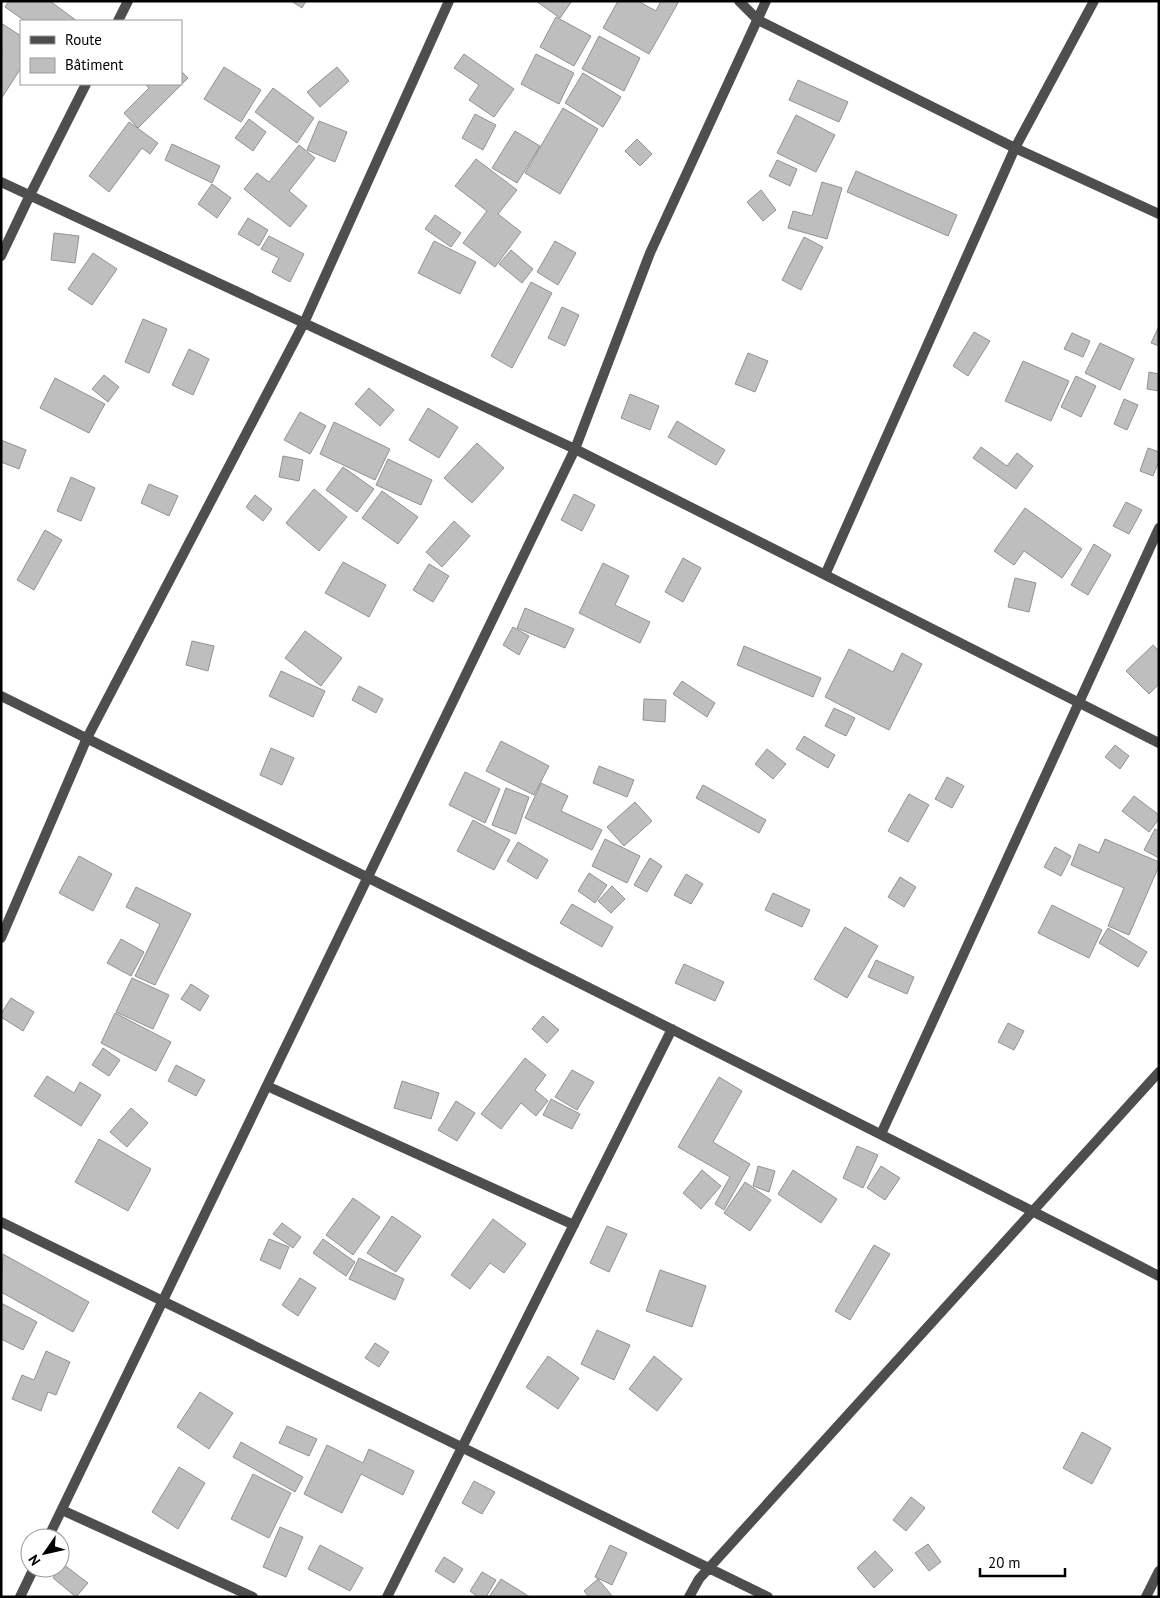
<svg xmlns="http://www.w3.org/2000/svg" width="1160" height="1598" viewBox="0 0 1160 1598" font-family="'PT Sans',sans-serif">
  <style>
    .building { fill: #bebebe; stroke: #929292 }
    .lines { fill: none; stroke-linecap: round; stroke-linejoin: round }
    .street { stroke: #4e4e4e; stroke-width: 10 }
  </style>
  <rect width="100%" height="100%" fill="#fff"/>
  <!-- building -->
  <path class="building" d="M9,1H50L77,21H25L5,7Z
    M291,1H306L302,8Z
    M536,1H572L560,18Z
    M618,1H638L656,11L661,1H675L678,3L649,54L603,28Z
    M556,17L591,36L574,66L540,47Z
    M1,23L21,36V68L1,99V53L3,51L1,50Z
    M599,36L640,58L624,91L582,69Z
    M464,54L514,89L494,117L469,100L479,85L454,68Z
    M536,54L574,73L559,104L521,84Z
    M224,67L261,90L241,122L204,99Z
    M337,67L349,81L320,107L307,92Z
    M181,71L188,78L138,128L124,113L149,88L145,84H181Z
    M583,73L621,97L603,127L565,103Z
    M798,80L848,102L839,122L789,100Z
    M273,88L314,118L297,143L255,112Z
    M563,108L598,129L560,194L525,173Z
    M475,114L496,125L483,150L462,138Z
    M796,115L835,135L816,172L777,153Z
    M249,119L266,132L253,151L235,138Z
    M319,121L347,132L335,162L307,150Z
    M129,122L158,143L150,154L142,148L109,192L89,176Z
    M515,131L540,146L517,183L492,168Z
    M637,139L652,154L640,166L625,151Z
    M172,144L220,166L212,183L165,160Z
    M299,145L315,158L289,191L307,206L290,227L244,189L257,173L269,182Z
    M476,159L517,190L498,214L521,232L495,267L463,243L487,211L455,186Z
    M777,160L797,169L790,186L769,176Z
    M856,171L957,215L948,236L847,192Z
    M822,182L842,188L827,239L788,228L793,211L812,216Z
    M212,184L231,198L217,218L198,204Z
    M761,190L776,210L763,221L747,202Z
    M435,215L461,233L451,247L425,229Z
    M248,218L268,230L259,246L238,234Z
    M54,233L79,236L75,263L51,260Z
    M269,236L304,254L290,282L272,272L279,258L261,249Z
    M804,237L823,247L801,290L782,280Z
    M434,241L476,262L460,294L418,273Z
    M555,241L576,253L558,285L537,272Z
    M511,250L533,269L522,283L499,264Z
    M93,253L117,269L92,305L68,289Z
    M531,282L552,293L512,368L491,356Z
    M562,307L579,315L565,346L548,338Z
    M143,319L167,329L149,373L125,362Z
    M1159,326V346L1151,343Z
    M974,332L990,341L968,376L953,366Z
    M1072,333L1090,341L1083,357L1064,349Z
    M1100,343L1134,359L1120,390L1085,373Z
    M189,349L209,359L193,395L172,385Z
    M748,353L768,361L755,392L735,384Z
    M1023,361L1069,381L1051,421L1005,401Z
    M1149,372L1159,374V391L1147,389Z
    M104,375L119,387L108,402L92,389Z
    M1076,376L1096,386L1081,417L1061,407Z
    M55,378L105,404L89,433L40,408Z
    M369,388L394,410L380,426L355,404Z
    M630,394L659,406L650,430L621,418Z
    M1124,399L1138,405L1127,430L1114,424Z
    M428,408L458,427L439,458L409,440Z
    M300,412L326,426L310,454L284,440Z
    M677,421L725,450L716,465L668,437Z
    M334,422L390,449L375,480L320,454Z
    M1,440L26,450L19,469L1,462Z
    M477,443L504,468L472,503L444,478Z
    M981,447L1007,466L1017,453L1033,466L1016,489L973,458Z
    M1148,448L1159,452V461L1153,476L1140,471Z
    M283,456L303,460L299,481L279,477Z
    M388,459L432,480L421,505L376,485Z
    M343,467L374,489L357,512L326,490Z
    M71,477L95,488L81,521L57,511Z
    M149,484L178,496L169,516L141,503Z
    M314,489L347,517L319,551L286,523Z
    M382,491L418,517L398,544L362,518Z
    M574,494L595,505L582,531L561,520Z
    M255,495L272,509L263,521L246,507Z
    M1126,502L1142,510L1129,534L1113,526Z
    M1025,508L1082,549L1062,578L1024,551L1014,565L994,551Z
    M454,521L470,536L442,567L426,552Z
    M45,530L62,540L34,590L17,580Z
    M1094,544L1111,555L1088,595L1071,585Z
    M683,558L701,568L683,602L665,592Z
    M343,562L386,585L369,617L325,593Z
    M603,563L629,576L615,605L650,622L640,643L579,613Z
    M429,564L449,576L433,602L413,590Z
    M1015,578L1036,583L1029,612L1008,607Z
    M525,608L574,629L565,648L517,628Z
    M513,627L529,636L519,655L503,645Z
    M305,631L342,658L321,686L285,658Z
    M192,641L214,646L208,671L186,665Z
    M1153,645L1159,651V684L1149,694L1126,671Z
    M744,646L821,678L813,697L737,665Z
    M849,649L893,672L902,653L922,664L889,730L825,697Z
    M281,671L325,691L313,717L269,696Z
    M682,681L715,703L707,717L673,694Z
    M359,686L383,699L376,713L352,700Z
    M644,699L666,700L665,722L643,720Z
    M834,708L855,718L846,736L825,726Z
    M804,736L835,755L828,768L796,749Z
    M501,741L549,766L534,795L486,771Z
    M1115,745L1129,756L1120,769L1105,757Z
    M271,748L294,758L282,785L260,775Z
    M767,749L786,764L773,779L755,764Z
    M599,766L634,780L627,797L593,783Z
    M465,772L500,789L485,823L449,805Z
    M947,777L964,786L952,808L935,799Z
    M541,783L568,796L561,811L602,830L592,850L525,818Z
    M703,785L766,820L759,833L696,798Z
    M506,788L529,797L516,834L492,825Z
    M909,794L929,805L908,842L888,831Z
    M1134,796L1159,815V819L1149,832L1122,811Z
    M635,802L652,821L624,846L607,827Z
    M473,820L510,840L494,870L457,851Z
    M1155,829L1159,831V858L1144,850Z
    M605,839L640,856L627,883L592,866Z
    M1105,839L1159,862V866L1129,935L1108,926L1124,888L1071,865L1079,844L1099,853Z
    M518,842L548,860L537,879L507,861Z
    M1055,847L1071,856L1061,876L1044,867Z
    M79,856L112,874L93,911L59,893Z
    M650,858L662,866L647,892L634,885Z
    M589,873L607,885L595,903L578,891Z
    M686,874L703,884L691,904L674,895Z
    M900,877L916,887L904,907L888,897Z
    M612,886L625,899L611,913L598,901Z
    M136,887L191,914L155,985L135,976L160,924L126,907Z
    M773,893L810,910L802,927L765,910Z
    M572,904L613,927L602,947L560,923Z
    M1052,905L1102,930L1089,958L1038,933Z
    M845,927L878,946L847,998L814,979Z
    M1108,928L1147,952L1138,967L1099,943Z
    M121,939L144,952L131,976L107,963Z
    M876,960L914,977L907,994L868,977Z
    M684,964L724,982L715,1001L675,983Z
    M132,978L169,995L153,1029L116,1012Z
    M191,984L209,996L200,1011L181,999Z
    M11,998L34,1012L23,1031L1,1017V1014Z
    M115,1013L171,1042L156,1071L101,1043Z
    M543,1016L559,1030L547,1043L532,1029Z
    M1008,1023L1024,1031L1014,1050L998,1042Z
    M103,1048L120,1060L109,1076L92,1065Z
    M525,1058L546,1075L535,1090L548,1101L536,1116L521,1103L501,1129L481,1114Z
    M176,1065L205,1080L196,1096L168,1081Z
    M572,1070L594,1082L577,1110L555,1097Z
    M47,1076L74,1093L80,1082L101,1095L81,1126L34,1096Z
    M719,1077L742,1091L713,1142L750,1164L724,1210L715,1204L730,1177L678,1147Z
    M402,1081L439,1093L431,1119L394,1108Z
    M551,1099L580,1114L572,1129L543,1115Z
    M456,1101L475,1113L457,1141L438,1130Z
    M131,1108L148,1123L127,1147L110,1132Z
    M99,1139L151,1169L128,1211L75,1182Z
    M857,1146L878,1155L863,1188L843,1178Z
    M758,1166L775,1171L769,1192L753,1186Z
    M881,1166L900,1178L885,1200L867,1188Z
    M702,1170L721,1186L701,1209L683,1193Z
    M793,1170L837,1199L821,1223L778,1194Z
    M745,1182L771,1200L750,1231L724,1213Z
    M353,1198L380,1217L353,1255L326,1235Z
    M392,1216L421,1236L396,1272L367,1253Z
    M493,1219L526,1244L504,1273L490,1263L470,1289L451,1275Z
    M282,1223L301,1237L293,1248L273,1234Z
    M607,1226L627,1234L609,1272L590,1263Z
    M269,1239L289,1247L280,1269L260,1260Z
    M323,1239L355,1262L346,1276L313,1253Z
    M874,1245L890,1254L850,1320L835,1311Z
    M3,1254L89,1302L73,1332L1,1292Z
    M359,1258L404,1279L395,1300L349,1279Z
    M660,1270L706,1286L692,1327L646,1311Z
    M300,1278L316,1288L298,1316L282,1305Z
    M1,1303L37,1322L23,1350L1,1339Z
    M597,1330L630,1345L614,1380L581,1364Z
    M375,1343L389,1352L379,1367L365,1358Z
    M46,1351L70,1362L56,1395L48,1392L41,1411L12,1399L22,1375L34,1380Z
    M548,1356L579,1378L558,1409L526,1387Z
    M654,1356L682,1379L657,1411L629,1389Z
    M200,1392L233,1413L209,1449L177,1427Z
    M287,1426L317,1439L309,1456L279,1443Z
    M1082,1432L1111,1448L1092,1484L1063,1468Z
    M241,1442L303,1477L295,1492L233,1457Z
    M327,1445L363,1463L369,1449L414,1471L403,1495L361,1474L342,1513L304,1494Z
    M179,1467L205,1483L178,1529L152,1512Z
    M253,1474L291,1493L269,1538L231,1519Z
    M474,1481L495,1492L482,1514L462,1503Z
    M911,1497L925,1508L906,1531L893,1520Z
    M280,1527L303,1537L286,1577L263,1567Z
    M928,1544L941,1562L929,1571L915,1553Z
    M320,1545L363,1568L350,1591L308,1569Z
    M610,1545L627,1553L612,1585L595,1577Z
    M875,1551L893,1570L874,1588L857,1568Z
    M444,1557L463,1569L454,1583L435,1571Z
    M63,1564L88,1583L76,1597L53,1578Z
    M482,1572L496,1580L486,1597H478L470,1591Z
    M501,1579L530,1597H489Z
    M598,1579L613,1597H589L584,1591Z"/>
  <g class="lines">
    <!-- street -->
    <path class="street" d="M739,1L758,20L1015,148L1159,214
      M118,21L128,1
      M1,182L575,449L1159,743
      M1,256L30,195L86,84
      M825,575L1015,148L1094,1
      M1,696C388,887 775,1079 1159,1276
      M1,938L87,738L304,323L449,1
      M267,1086L574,1225
      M881,1134L1159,528
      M1,1222L768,1597
      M62,1510L253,1597
      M48,1538L575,449L650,253L766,1
      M20,1597L34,1568
      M387,1597L672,1029
      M689,1597L699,1579L1159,1072
      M1146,1597L1159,1571"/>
  </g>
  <!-- border -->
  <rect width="1160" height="1598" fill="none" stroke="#000000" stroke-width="5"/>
  <!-- legend -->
  <rect x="20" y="20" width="162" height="65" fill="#ffffff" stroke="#999999"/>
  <rect x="30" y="36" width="25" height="8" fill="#4e4e4e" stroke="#999999"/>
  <text x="65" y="45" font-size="15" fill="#000000">Route</text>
  <rect x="30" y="58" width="25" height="15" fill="#bebebe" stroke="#999999"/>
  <text x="65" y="70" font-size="15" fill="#000000">Bâtiment</text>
  <!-- north arrow -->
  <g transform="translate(45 1553) rotate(236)"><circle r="24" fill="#ffffff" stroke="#999999"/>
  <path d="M0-4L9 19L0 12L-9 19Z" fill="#000000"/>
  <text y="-8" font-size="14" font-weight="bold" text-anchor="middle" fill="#000000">N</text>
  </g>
  <!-- scale -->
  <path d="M980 1568v8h85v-8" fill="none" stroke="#000000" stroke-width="2.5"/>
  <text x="988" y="1568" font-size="15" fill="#000000" stroke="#ffffff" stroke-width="4" paint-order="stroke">20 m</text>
</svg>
